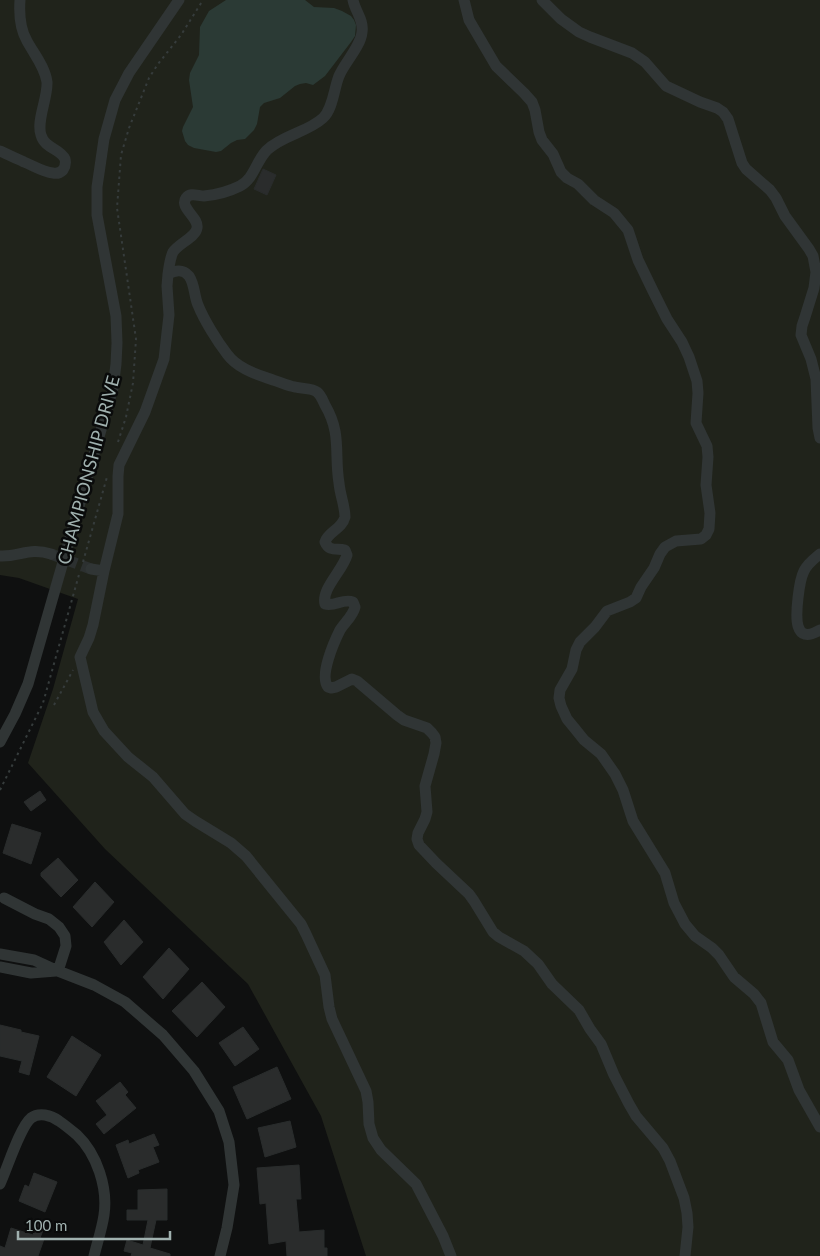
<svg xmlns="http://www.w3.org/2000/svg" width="820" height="1256" viewBox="0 0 820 1256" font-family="Lato,sans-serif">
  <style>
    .green { fill: #20231b }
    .water { fill: #2b3a35 }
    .building { fill: #2a2c2c; stroke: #292c2c }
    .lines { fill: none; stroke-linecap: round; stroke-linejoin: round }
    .minor-tunnel { stroke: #2c3030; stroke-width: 11; stroke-dasharray: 11 5.5; stroke-linecap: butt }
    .path { stroke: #363c3c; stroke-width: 2; stroke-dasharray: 2.5 4; stroke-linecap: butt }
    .minor { stroke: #303535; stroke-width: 11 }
    .labels { text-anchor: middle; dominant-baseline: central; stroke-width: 5; stroke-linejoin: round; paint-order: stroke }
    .street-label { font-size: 18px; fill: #a0b1af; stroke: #0a0b0b }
  </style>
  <rect width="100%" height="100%" fill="#0f1010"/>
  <!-- green -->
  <path class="green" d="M0,0H820V1256H366L321,1116L248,984L105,849L28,763L53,689L78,599L19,578L0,575Z"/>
  <!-- water -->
  <path class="water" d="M226,0H305L314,7L334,8L342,11L351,16L354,20L356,25L355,36L351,42L325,76L313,85L306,83L300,84L295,86L280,98L264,103L260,107L257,124L254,130L245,139L237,140L231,143L221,151L216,152L194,148L188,145L185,141L182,131L183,127L193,107L189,80L190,73L199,55L200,27L209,11Z"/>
  <!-- building -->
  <path class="building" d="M263,169L276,175L267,195L254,189Z
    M40,791L46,800L31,811L24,802Z
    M12,824L41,833L31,864L3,853Z
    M58,858L78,880L61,897L41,876V873Z
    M95,882L114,902L92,927L73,907Z
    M124,920L143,942L121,965L104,942Z
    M169,948L189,969L163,999L143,977Z
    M202,982L225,1007L197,1037L172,1011Z
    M0,1025L21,1030V1032L39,1036L29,1075L19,1072L22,1061L0,1056Z
    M243,1027L259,1049L235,1066L219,1043Z
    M72,1036L101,1055L76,1096L47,1077Z
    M277,1067L291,1099L247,1119L233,1087Z
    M120,1082L128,1092L125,1095L136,1108L104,1134L96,1124L107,1115L96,1101Z
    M290,1121L296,1147L265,1157L258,1128Z
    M154,1134L159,1145L153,1147L159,1162L138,1170L139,1173L128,1178L116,1145L128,1140L129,1144Z
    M299,1165L301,1199H296L299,1232L324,1230V1248H327V1256H287L286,1241L269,1244L266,1203L260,1204L257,1168Z
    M34,1173L57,1182L45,1212L19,1201L25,1185L29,1187Z
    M167,1189V1220H156L150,1248L170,1254V1256H131L132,1253L124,1251L127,1240L143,1245L148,1220H127V1210H138V1190Z
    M39,1219L46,1222L40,1238L44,1239L38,1256H0V1246L5,1248L11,1228L33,1235Z"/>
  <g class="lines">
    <!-- minor-tunnel -->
    <path class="minor-tunnel" d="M51,554L91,569"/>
    <!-- path -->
    <path class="path" d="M118,442L126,417L133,383L136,339L117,208L121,155L129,128L149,78L158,64L181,35L203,0
      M83,562L107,477
      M54,705L73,670
      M0,790L43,703L80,571"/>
    <!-- minor -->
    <path class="minor" d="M353,0C355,11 364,20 362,32C361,46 345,62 339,76C334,88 333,109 323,118C308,132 283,135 267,150C256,161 254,179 240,186C230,191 215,195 204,196C198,196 190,192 186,198C179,208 199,217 197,228C196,237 179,243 173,252C170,258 169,267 168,274C176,270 183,269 189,276C195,285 194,296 198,305C204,320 217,341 227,354C238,369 256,374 273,380C280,382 288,386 295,387C302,389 312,388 317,392C321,395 323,401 325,405C342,434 334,453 339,483C340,495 345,506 345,517C342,529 328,532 325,542C329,552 337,548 345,550L347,555C343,570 321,589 325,604C335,607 343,598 353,602L355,607C353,616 345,622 340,630C334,642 319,676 328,687L331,688L336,687L352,679L357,681L397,715L404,720L427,728L432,733L435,737L436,743L434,754L425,786L427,812L425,819L418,833L417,839L419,845L436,863L469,894L474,901L493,932L499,937L524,951L538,964L552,984L579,1010L590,1029L601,1044L614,1075L629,1104L636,1116L663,1148L670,1161L684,1198L687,1213L688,1227L685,1256
      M464,0L469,20L496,66L524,93L532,102L535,110L539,132L542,140L553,154L561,172L567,178L578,184L594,200L614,213L628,230L638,260L653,291L667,319L682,342L689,357L697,381L698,393L696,423L707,446L708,457L706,485L710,513L709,529L706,535L701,539L676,541L665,547L660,554L654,568L641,587L636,598L630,602L607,611L595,627L580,642L576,650L572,669L560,690L559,698L561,706L567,719L576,730L584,740L601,754L615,774L623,790L633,821L665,873L674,903L685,924L695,936L712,948L719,955L734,977L754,994L761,1003L773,1042L788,1060L799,1090L820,1127
      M542,0L561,19L579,32L590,37L632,53L645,62L666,86L700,102L717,108L723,112L728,119L742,163L746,169L770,190L776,198L785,216L809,249L813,256L816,272L814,288L805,317L802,326L801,335L811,359L816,379L818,428L820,438
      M0,151C8,155 16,158 24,162C34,166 43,172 53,173C57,174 60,173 63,170C65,167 66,163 65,159C60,148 45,149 41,135C36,121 48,98 47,82C45,67 34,54 27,41C20,29 19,14 20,0
      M168,274L167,286L169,315L164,359L145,412L119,465L118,476V514L104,571L93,625L89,638L80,657L81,661L93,712L104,731L128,757L153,777L185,814L195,821L231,843L246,856L301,924L306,934L325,975L329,1007L332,1019L366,1091L368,1102L369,1124L373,1138L381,1150L416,1184L443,1236L451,1256
      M820,554C814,559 808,563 804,571C800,579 799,589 798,598C796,615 793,646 820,630
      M0,556C20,557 29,547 51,554
      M91,569L104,571
      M0,742L15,714L28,684L113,388L116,364L117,343L116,316L97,215V187L104,139L115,100L129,73L179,0
      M4,898L35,914L49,919L59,927L65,936L66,946L58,971
      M0,954L34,960L58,971L94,985L125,1002L163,1035L194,1071L219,1111L229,1142L234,1185L227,1228L220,1256
      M0,967L31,973L56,971
      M0,1184C7,1169 20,1127 31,1118C39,1112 51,1115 59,1121C65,1125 71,1130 77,1135C97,1154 108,1188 104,1215C102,1229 97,1243 94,1256"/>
  </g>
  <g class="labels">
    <!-- street labels -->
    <g class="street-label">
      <text transform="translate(88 470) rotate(-75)">CHAMPIONSHIP DRIVE</text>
    </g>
  </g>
  <!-- scale -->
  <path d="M18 1231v8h152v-8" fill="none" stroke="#a0b1af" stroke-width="2.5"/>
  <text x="25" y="1231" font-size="15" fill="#a0b1af" stroke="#0a0b0b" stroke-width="4" paint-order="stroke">100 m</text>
</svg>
